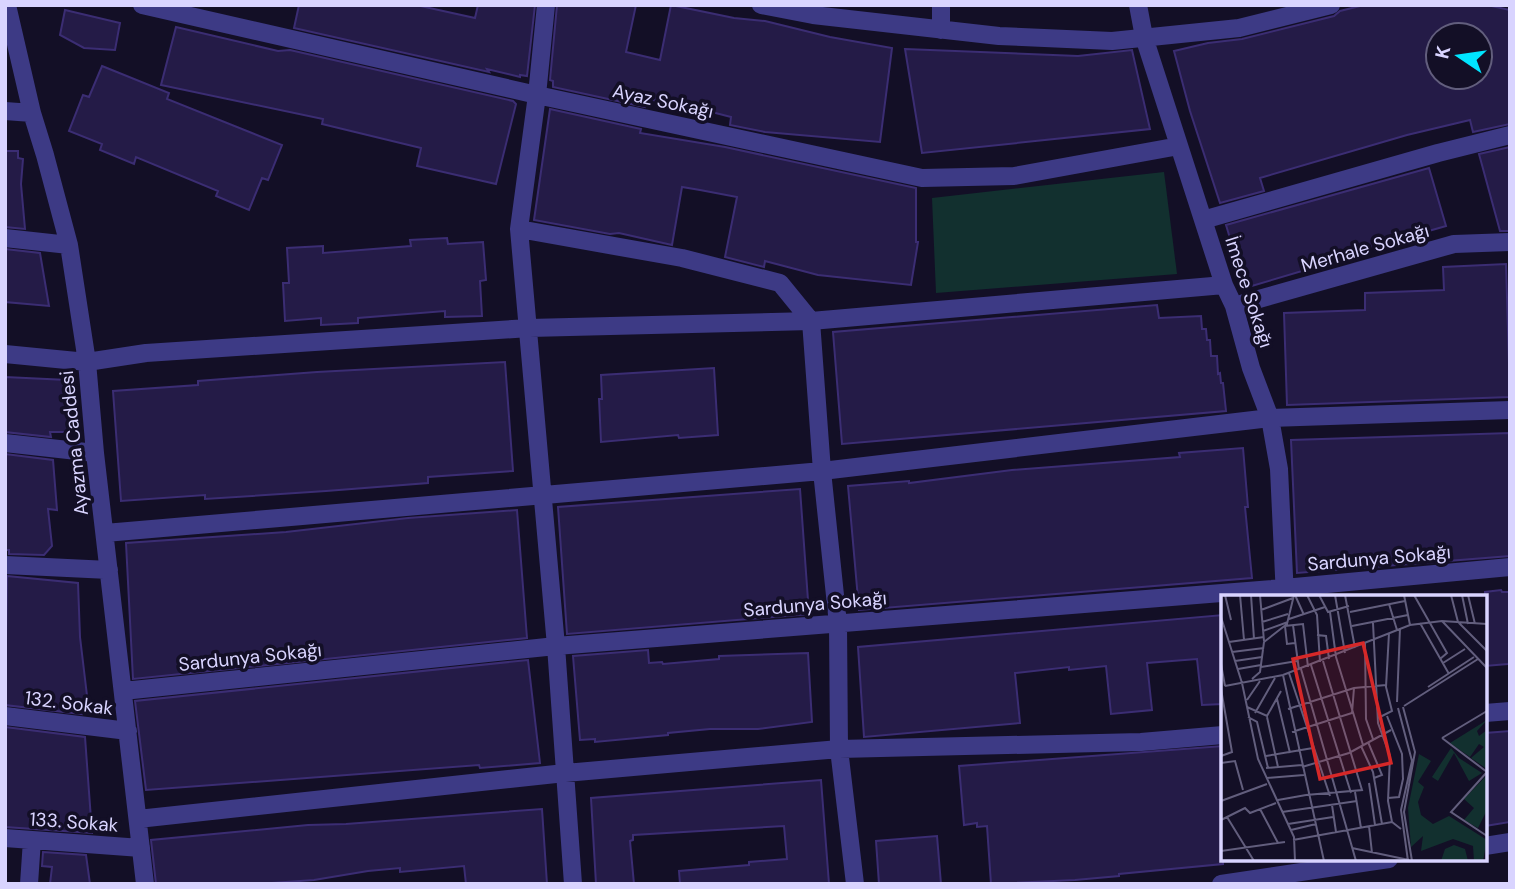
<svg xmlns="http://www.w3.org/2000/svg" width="1515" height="889" viewBox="0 0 1515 889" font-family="'DM Sans',sans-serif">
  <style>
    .green { fill: #12302f }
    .building { fill: #241b47; stroke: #3b2d73; stroke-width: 2; fill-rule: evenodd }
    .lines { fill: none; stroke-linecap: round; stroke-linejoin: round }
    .minor { stroke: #3d3a85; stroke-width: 18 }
    .labels { text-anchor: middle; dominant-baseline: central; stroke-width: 7; stroke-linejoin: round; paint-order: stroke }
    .street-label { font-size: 19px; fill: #d9d4ff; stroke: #130f26 }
    .inset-road { fill: none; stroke: #625e7d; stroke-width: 2 }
    .view { fill: #d62828; fill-opacity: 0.15; stroke: #d62828; stroke-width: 3.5 }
    .inset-edge { fill: none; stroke: #d9d4ff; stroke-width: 3.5 }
  </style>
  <rect width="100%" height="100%" fill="#130f26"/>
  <!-- green -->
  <path class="green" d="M1164,172L1177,274L936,293L932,198Z"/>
  <!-- building -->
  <path class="building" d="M299,5H416L475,18L478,5H535L527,76L520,75V77L487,69L489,72L294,28Z
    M557,5H636L626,52L660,60L671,5L734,18L765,21L830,37L892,48L880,142L765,132L730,125L731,117L704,110L647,99L645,107L553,87V81L550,80Z
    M1364,5H1487L1510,10V124L1473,132L1470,120L1407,135L1260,178L1264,191L1220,203L1190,111L1174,51L1208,43L1242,39L1334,16L1340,11ZM1438,35H1480V77H1438Z
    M65,10L120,23L115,50L84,48L60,35Z
    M176,27L278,51L290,50L513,101L516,104L496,184L417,166L421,148L322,124L323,119L161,85Z
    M905,49L1078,56L1132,50L1150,129L922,153Z
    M102,66L169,93L167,99L282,145L268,180L262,178L249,210L216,196L218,191L136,157L134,164L100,150L102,144L69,131L83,95L89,97Z
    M550,109L641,129L640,133L725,147L916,188V242H918L911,285L818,275L765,261L764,267L725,257L737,197L700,190L682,187L672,245L619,233L610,234L534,220Z
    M1510,147V231H1500L1479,154Z
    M5,151H18V158L23,159L21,184L25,229L5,227Z
    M1429,168L1446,226L1338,257L1339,260L1245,288L1226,225Z
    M447,238L448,244L483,242L486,280L480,281L482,316L445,317V311L358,318V323L321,325V318L285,321L283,283H289L287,248L323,246V253L411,246L410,240Z
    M5,249L40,253L49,306L5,302Z
    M1506,264L1510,397L1287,405L1284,313L1365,310V293L1444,290L1443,267Z
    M1157,305L1159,318L1201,316L1202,329H1206L1207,340H1210L1211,356H1217L1218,374L1220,373L1221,383H1223L1226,411L842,444L833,332Z
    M505,362L513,471L428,477V483L326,491L205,499V495L121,501L113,391L198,385V381L317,372Z
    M714,368L718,435L679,438L678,435L601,442L599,399H602L601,375Z
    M5,377L67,380L72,432H50L51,437L5,432Z
    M1510,433V556L1297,573L1291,440Z
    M1243,448L1248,507H1245L1252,578L859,610L848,486L909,481V483L1012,470L1180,457L1179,453Z
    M5,454L53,460L57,510L48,509L52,546L44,555L9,554V550H5Z
    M800,489L809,614L567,634L558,507Z
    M517,510L527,638L133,679L126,543L286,532L408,518Z
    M7,576L78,583L80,637L88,704H81L82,714L5,705Z
    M1501,590L1502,592H1510V662L1508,664L1485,666V592Z
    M1223,615V704L1202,705L1197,659L1147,663L1152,710L1111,714L1106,666L1069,670V667L1015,673L1020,723L864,737L858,647Z
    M648,650L649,663L662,662L663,664L719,659V656L808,653L812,722L758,729H710L668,733V735L595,742V739L580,740L573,656Z
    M528,660L540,763L480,768L479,765L146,790L135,701Z
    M5,727L85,737L92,833L5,827Z
    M1510,731V822L1485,826V733Z
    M1223,746V864L1119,874V876L1075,880L991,884L987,826L977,827V823L964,825L959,766Z
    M821,780L829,884H680L679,871L749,865V862L787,859L784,826L633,835V840L630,841L634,884H596L591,798Z
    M542,809L547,884H466L464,866L400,872V868L368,871L314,880L257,884H156L151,840L308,825L346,824Z
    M937,836L941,884H879L876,841Z
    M43,852L86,855L90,884H50L52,867L42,866Z"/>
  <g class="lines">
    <!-- minor -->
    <path class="minor" d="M7,5L32,113L45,155L69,245L87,362L95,453L145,884
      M142,5L537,95L922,178L1014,176L1179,146
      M546,5L537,95L519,229L556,646L573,884
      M761,5L813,15L999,36L1112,41L1239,28L1331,5
      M1138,5L1144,37L1224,285L1234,306L1251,368L1270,418L1279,469L1285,597
      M941,30V5
      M5,111L32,113
      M1203,220L1438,153L1510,135
      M519,229L682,258L780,283L811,321L822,471L838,624L839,749L855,884
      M5,238L69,245
      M1234,306L1454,244L1510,242
      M5,354L87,362L146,353L529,328L811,321L1224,285
      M5,443L95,453
      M105,533L822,471L1270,418L1510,410
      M5,565L109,570
      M123,691L556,646L1284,588L1510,567
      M1485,713L1510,711
      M5,716L128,731
      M138,819L565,773L839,749L1141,742L1223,735
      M5,838L141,848
      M1485,846L1510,842
      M29,884L32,840
      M1221,884L1389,859"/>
  </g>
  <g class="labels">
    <!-- street labels -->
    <g class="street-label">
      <text transform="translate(663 101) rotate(12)">Ayaz Sokağı</text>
      <text transform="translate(1365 248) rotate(-16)">Merhale Sokağı</text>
      <text transform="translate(1249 292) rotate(72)">İmece Sokağı</text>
      <text transform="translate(74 443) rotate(-96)">Ayazma Caddesi</text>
      <text transform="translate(1379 558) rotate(-5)">Sardunya Sokağı</text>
      <text transform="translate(815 604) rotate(-5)">Sardunya Sokağı</text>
      <text transform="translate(250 657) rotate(-6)">Sardunya Sokağı</text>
      <text transform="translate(69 703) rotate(7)">132. Sokak</text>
      <text transform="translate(74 822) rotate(4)">133. Sokak</text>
    </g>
  </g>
  <!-- overview -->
  <g transform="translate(1221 595)">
    <rect width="266" height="266" fill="#130f26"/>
    <path d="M266,125L256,136L258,141L266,135V174L250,163L263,152L258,149L249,162L229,148ZM230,153L238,163L261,178L248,186L233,158L217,186L211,182ZM198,159L210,166L197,187L203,192L197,207L200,220L212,229L228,221L266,245L262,266H253L252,251L232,244L200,256L202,241L190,252L187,213ZM266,180V215L257,233L243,225L253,213L243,204ZM233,250L244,254L247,266H220L224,254Z" fill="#12302f"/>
    <path class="inset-road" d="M4,0L10,25M19,0L23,45M30,0L33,44M39,0L43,46M74,0L83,20M86,0L96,20L99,67M98,0L107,17L128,11M114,0L124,58M124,0L134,53M183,0L189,30M193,0L226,58L219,64M230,0L237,27L266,56M241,0L247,29M247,0L254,29M168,9L176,35M40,15L72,3M109,17L115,62L142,150M129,17L184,6M0,22L21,88L37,164L73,242L74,266M68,24L104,12M221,26L266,73M41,27L67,19M152,28L157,128L169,161L167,206L171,227L180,234M199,28L228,79M72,30L78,75M131,31L187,20M42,36L67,27M96,40L105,41L108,64M8,47L43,42M74,48L66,49L64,31L82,29L87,72M144,48L145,124L152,144M11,57L43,53M14,66L41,62M222,68L244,54M0,69L4,91M90,70L130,198M40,72L76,66M17,74L40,70M80,74L135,266M68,78L109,201M62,80L103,266M31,84L39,77L43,47L66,29L73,0M4,91L62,80L189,30L221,26L266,29M207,92L253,62M0,94L11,157L0,161M56,104L69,158M26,105L39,86M176,107L179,33M183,111L257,64M26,112L46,121L60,96M182,112L194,157L183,217L191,266M177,113L191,166L180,215L187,266M67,114L133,93L165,90M34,118L54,83M166,121L181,159L182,184L178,202L167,203M27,122L36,127L47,173M46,122L57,172M157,123L171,116L165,92L168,38M71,137L131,118L133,93M221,143L266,177M221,143L266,116M147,147L161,180L153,183M140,151L152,177L161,229M45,161L92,153M0,168L14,166L22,195M81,172L128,158L170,135M45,173L81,170M266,177L230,217L266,241M46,183L83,180M148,188L154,230M134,197L140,233M85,200L141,195L102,66M57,205L85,200M0,206L46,189M111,210L115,237M39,214L57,248M61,217L136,206M6,222L33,266M0,225L24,213L29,218L55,208M67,229L112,222M148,231L151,258M70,235L95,229M72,245L171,227M131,253L188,265M0,256L64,247"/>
    <path class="view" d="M142,48L170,168L99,184L72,64Z"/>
    <rect width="266" height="266" class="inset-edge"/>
  </g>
  <!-- border -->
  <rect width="1515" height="889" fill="none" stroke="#d9d4ff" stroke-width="14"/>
  <!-- north arrow -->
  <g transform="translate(1459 56) rotate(283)"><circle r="33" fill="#130f26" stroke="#625e7d" stroke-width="2"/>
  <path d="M0-5L12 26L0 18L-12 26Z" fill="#00e5ff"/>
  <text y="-10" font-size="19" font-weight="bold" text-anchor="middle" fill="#d9d4ff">K</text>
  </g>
</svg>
